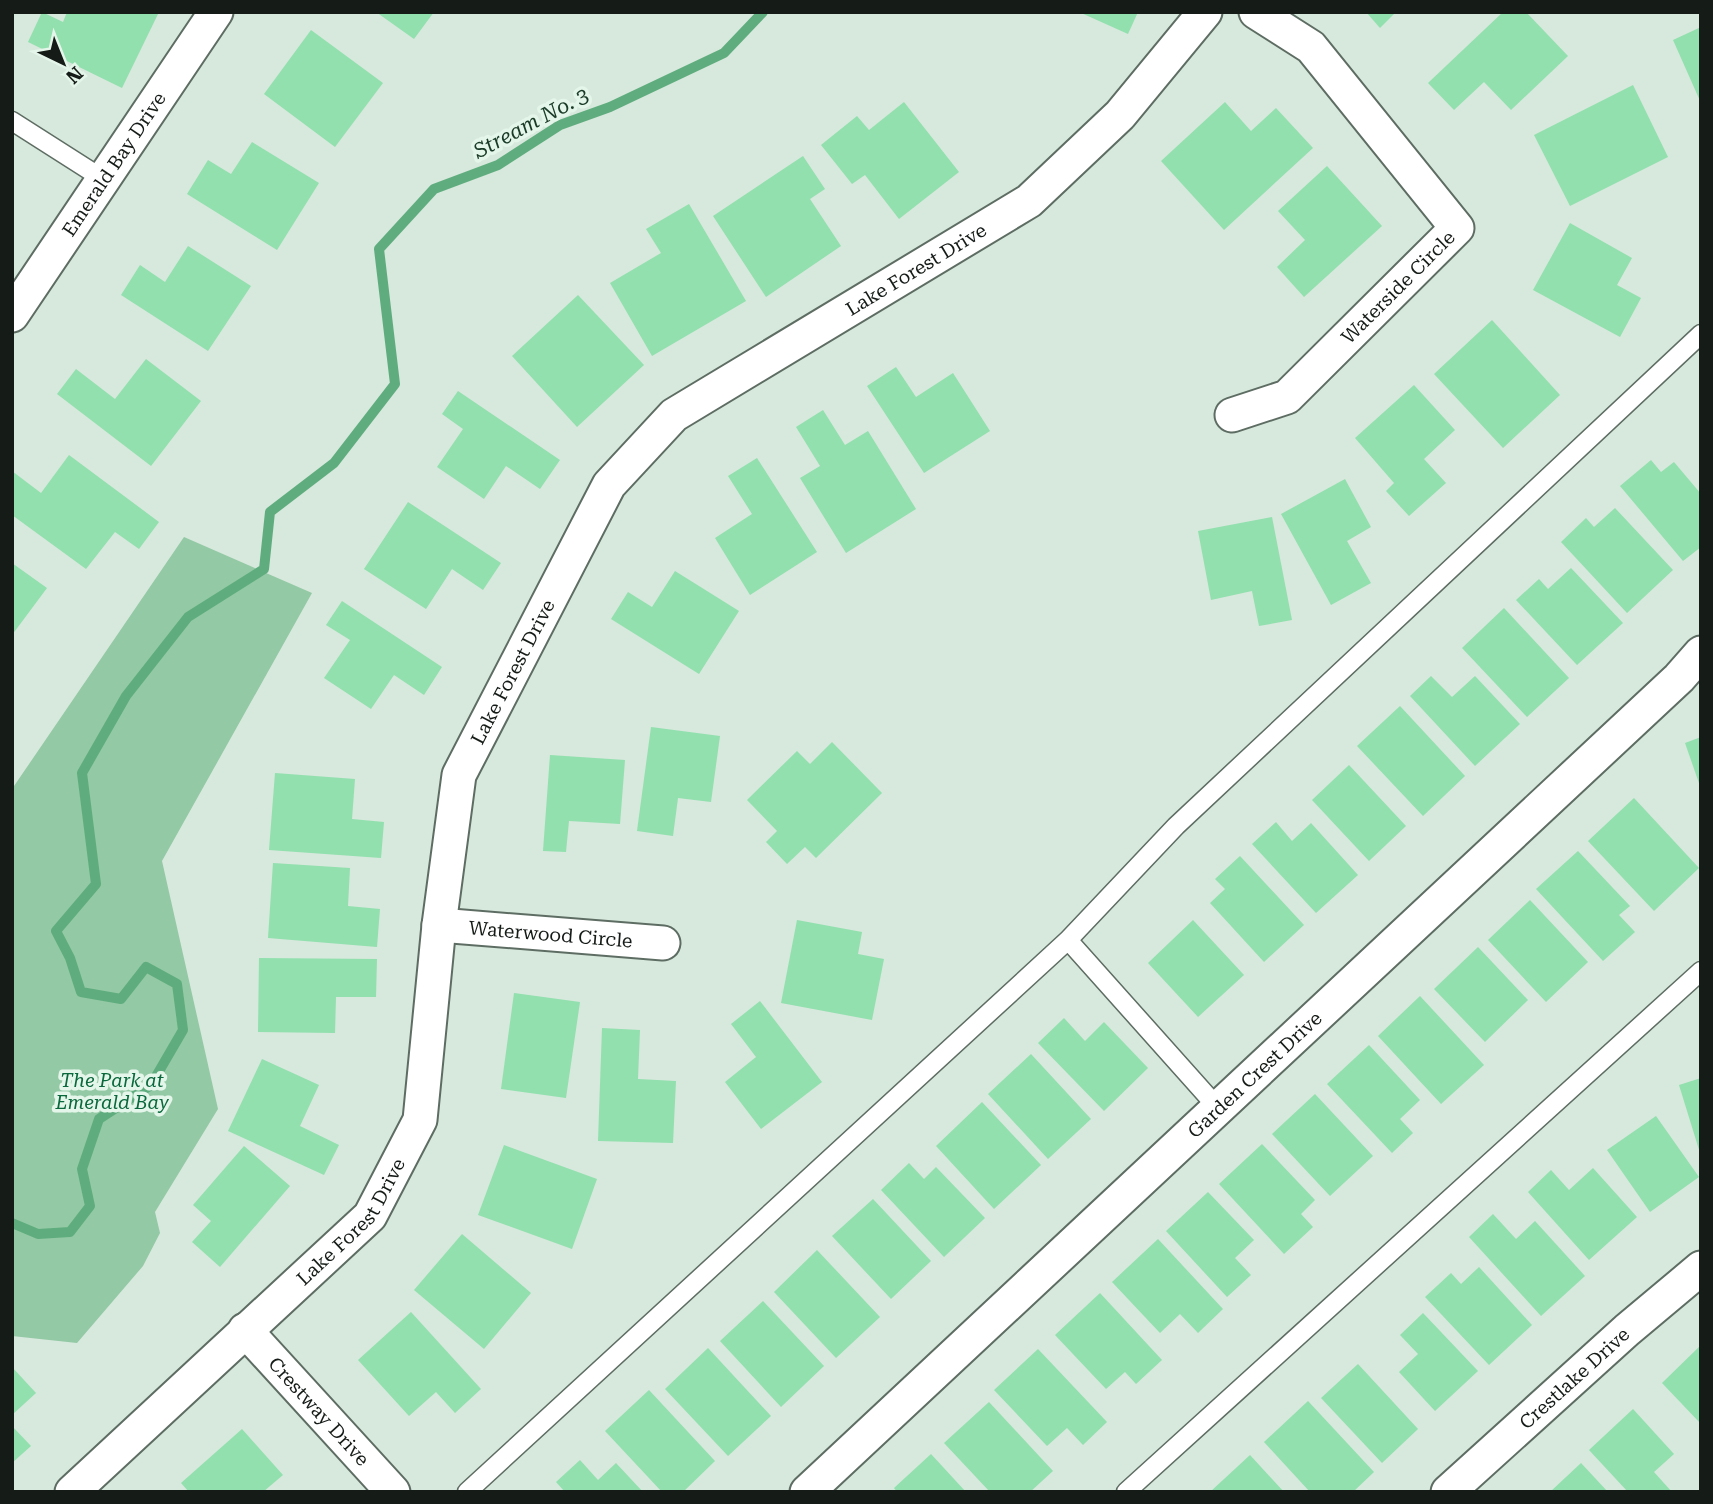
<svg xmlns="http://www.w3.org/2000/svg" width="1713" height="1504" viewBox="0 0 1713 1504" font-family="'Roboto Serif',serif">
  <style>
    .green { fill: #93c9a5 }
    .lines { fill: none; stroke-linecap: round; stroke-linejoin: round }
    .stream { stroke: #5fad7e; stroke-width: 10 }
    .building { fill: #91e0ae }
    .service-casing { stroke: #5e6d63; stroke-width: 21 }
    .minor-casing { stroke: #5e6d63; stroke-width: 37 }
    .service { stroke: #fff; stroke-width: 18 }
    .minor { stroke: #fff; stroke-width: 33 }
    .labels { text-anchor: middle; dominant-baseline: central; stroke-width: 7; stroke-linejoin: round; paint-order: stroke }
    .street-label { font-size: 19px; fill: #151b17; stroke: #e4f5e9 }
    .park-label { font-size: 19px; font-style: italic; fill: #09683c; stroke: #e4f5e9 }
    .water-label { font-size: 21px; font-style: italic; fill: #183a26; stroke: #e4f5e9 }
  </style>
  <rect width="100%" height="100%" fill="#d7e8dc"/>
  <!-- green -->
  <path class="green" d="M184,537L312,593L162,861L218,1109L155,1212L160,1233L143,1266L77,1343L12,1336V789Z"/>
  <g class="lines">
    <!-- stream -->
    <path class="stream" d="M12,1223L38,1234L70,1232L90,1206L82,1169L99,1119L151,1085L183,1030L177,984L146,967L121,999L81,992L70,958L56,931L96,884L82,773L126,696L188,617L264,569L270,512L334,463L395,384L379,249L434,189L498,165L560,125L610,107L724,53L763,12"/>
  </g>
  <!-- building -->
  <path class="building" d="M42,12L63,22L67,12H159L122,88L28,42Z
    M376,12H434L414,39Z
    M1079,12H1138L1128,34Z
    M1366,12H1396L1380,28Z
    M1503,12H1526L1568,56L1511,110L1484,82L1454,110L1428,83Z
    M1701,27V103L1673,40Z
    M311,30L383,83L335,147L264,94Z
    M1633,85L1668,157L1570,206L1534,135Z
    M904,102L959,172L899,219L865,175L852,184L821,145L857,116L869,130Z
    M1225,102L1251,131L1276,108L1313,148L1224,230L1161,161Z
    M252,142L319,183L277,250L187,194L208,160L231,174Z
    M803,156L825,189L810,199L841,246L766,297L713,216Z
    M1327,166L1382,226L1304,297L1277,267L1305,240L1278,211Z
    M689,204L746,301L652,356L610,283L661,253L646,229Z
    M1570,223L1632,258L1617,285L1641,298L1620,337L1533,290Z
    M188,246L251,286L208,351L121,295L140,265L165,282Z
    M578,295L644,365L577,427L512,356Z
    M1492,320L1560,395L1503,448L1434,374Z
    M146,359L201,401L151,466L57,394L76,369L115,399Z
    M896,367L916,397L953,373L990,431L924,473L867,386Z
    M1414,385L1455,430L1424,459L1446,483L1409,516L1386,491L1394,483L1355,438Z
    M458,391L560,460L540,489L506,466L484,499L437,467L463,429L442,414Z
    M823,410L845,445L868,431L916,509L846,553L800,478L820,466L796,427Z
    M69,455L159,522L139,549L115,532L86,569L12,515V471L41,493Z
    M757,458L817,552L750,595L715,538L752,514L728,476Z
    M1651,460L1661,472L1674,462L1701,494V547L1683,561L1620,486Z
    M1345,479L1371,527L1347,541L1371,583L1331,605L1281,514Z
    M408,502L501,563L483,590L452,569L426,609L364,569Z
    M1615,508L1673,570L1627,613L1561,542L1586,518L1594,527Z
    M1272,517L1292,620L1259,626L1252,591L1211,600L1198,531Z
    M12,563L47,588L12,635Z
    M1571,568L1623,623L1577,665L1516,600L1539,579L1548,589Z
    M675,571L739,611L699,674L611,619L628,592L652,607Z
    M342,601L442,667L424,695L394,675L371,709L324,678L350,640L326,625Z
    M1504,608L1569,678L1527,717L1462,648Z
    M1431,676L1452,697L1475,676L1520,724L1475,766L1410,696Z
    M1400,706L1465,776L1423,816L1357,746Z
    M651,727L720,736L711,802L678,798L673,836L637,831Z
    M1701,737V786H1700L1685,743Z
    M832,742L882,793L816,858L805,847L787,864L766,842L777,831L747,800L797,751L810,764Z
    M550,755L625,760L620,824L569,821L566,852L543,851Z
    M1349,765L1406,826L1369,861L1312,800Z
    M275,773L355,779L352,819L384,822L381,858L269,850Z
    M1634,798L1699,868L1654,911L1588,841Z
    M1276,822L1292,841L1311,823L1358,875L1316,913L1252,844Z
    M1578,851L1630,906L1619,915L1635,932L1603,961L1536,889Z
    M1240,856L1304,925L1264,962L1210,903L1225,889L1215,879Z
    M273,863L350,868L348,906L380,909L377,947L268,938Z
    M1530,900L1588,962L1546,1002L1488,940Z
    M797,920L862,932L858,954L884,959L872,1020L781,1003Z
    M1193,920L1244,975L1198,1017L1148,963Z
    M1478,947L1528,1000L1485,1042L1434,989Z
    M259,958L377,959L376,997H336L335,1033L258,1032Z
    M514,993L580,1002L566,1098L501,1089Z
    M1420,996L1484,1065L1441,1104L1378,1036Z
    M760,1001L822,1082L761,1129L725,1082L756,1057L731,1024Z
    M1064,1018L1085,1041L1104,1022L1148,1068L1104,1111L1038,1043Z
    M602,1028L640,1030L638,1079L676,1081L673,1143L598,1141Z
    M1369,1045L1420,1100L1400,1119L1413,1133L1392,1153L1327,1084Z
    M1031,1054L1091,1119L1048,1159L988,1094Z
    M262,1059L319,1085L300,1126L339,1145L324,1175L228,1131Z
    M1701,1078V1153H1700L1679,1085Z
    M1315,1094L1373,1156L1330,1196L1272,1134Z
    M982,1102L1041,1165L994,1209L936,1146Z
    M1656,1116L1699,1177L1650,1212L1607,1150Z
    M1262,1144L1315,1200L1301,1214L1313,1227L1284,1254L1219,1184Z
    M504,1145L597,1179L572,1249L478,1215Z
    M244,1146L290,1186L220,1267L192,1242L211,1221L193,1205Z
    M909,1163L924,1179L936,1167L985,1218L944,1257L881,1190Z
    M1593,1168L1637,1217L1589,1260L1528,1192L1551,1170L1569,1190Z
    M1208,1192L1254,1240L1235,1258L1251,1275L1227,1297L1166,1231Z
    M873,1199L931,1261L891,1299L832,1236Z
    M1493,1214L1516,1239L1535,1221L1585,1276L1541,1316L1469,1237Z
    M462,1234L531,1293L484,1349L414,1290Z
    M1158,1239L1223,1309L1198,1333L1180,1314L1160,1333L1112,1282Z
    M817,1250L880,1317L836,1358L774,1292Z
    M1479,1267L1532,1325L1489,1365L1425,1297L1451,1273L1461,1284Z
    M1100,1293L1162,1360L1136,1384L1125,1372L1106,1389L1055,1335Z
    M763,1301L824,1366L781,1407L720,1341Z
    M411,1312L481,1389L455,1413L436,1392L409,1416L358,1360Z
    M1423,1313L1478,1371L1435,1411L1399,1372L1418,1354L1400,1335Z
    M1701,1345V1424L1662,1383Z
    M708,1348L771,1416L728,1456L665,1389Z
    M1038,1349L1107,1422L1083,1445L1067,1428L1047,1446L994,1390Z
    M1358,1364L1418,1429L1382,1463L1321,1398Z
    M12,1367L36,1393L12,1415Z
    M649,1390L715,1461L683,1492H662L605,1431Z
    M1308,1401L1374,1472L1353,1492H1310L1264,1442Z
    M989,1402L1053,1471L1030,1492H990L944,1443Z
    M1633,1409L1674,1454L1654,1472L1672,1492H1628L1589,1450Z
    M12,1426L31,1446L12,1463Z
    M242,1429L283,1475L263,1492H189L181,1483Z
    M931,1454L966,1492H897L894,1488Z
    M1250,1455L1284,1492H1210Z
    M580,1460L598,1480L616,1463L643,1492H565L556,1482Z
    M1581,1463L1608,1492H1550Z"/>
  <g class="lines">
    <defs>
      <path id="service" d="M12,121L103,179
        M1218,1108L1068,940L1176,826L1701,334
        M467,1492L1068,940
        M1126,1492L1701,971"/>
      <g id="minor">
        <path id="s1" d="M12,315L216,12"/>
        <path id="s2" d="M1232,415L1287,397L1457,228L1311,47L1256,12"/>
        <path id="s3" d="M439,925L663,943"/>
        <path id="s4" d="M245,1330L393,1492"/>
        <path id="s5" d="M72,1492L370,1216L420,1120L439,925L459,775L609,485L674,415L1029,201L1120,115L1205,12"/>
        <path id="s6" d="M807,1492L1679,678L1701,653"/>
        <path id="s7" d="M1448,1492L1627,1330L1701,1268"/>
      </g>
    </defs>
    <!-- service casing -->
    <use href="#service" class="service-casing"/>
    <!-- minor casing -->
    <use href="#minor" class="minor-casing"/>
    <!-- service -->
    <use href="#service" class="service"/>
    <!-- minor -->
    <use href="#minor" class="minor"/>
  </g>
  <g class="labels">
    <!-- street labels -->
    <g class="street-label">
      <text stroke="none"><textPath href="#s1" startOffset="182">Emerald Bay Drive</textPath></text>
      <text stroke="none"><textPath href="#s5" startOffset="1566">Lake Forest Drive</textPath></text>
      <text stroke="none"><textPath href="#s2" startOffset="214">Waterside Circle</textPath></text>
      <text stroke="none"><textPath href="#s5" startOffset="978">Lake Forest Drive</textPath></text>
      <text stroke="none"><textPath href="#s3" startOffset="112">Waterwood Circle</textPath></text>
      <text stroke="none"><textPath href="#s6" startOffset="612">Garden Crest Drive</textPath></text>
      <text stroke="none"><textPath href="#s5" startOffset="390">Lake Forest Drive</textPath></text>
      <text stroke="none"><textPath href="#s7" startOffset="170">Crestlake Drive</textPath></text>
      <text stroke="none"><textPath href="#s4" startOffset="110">Crestway Drive</textPath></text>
    </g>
    <!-- park labels -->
    <g class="park-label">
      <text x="112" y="1080">The Park at<tspan x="112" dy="22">Emerald Bay</tspan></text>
    </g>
    <!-- water labels -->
    <g class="water-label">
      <text transform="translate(531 123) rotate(-28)">Stream No. 3</text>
    </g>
  </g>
  <!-- border -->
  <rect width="1713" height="1504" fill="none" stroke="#151b17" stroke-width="28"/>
  <!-- north arrow -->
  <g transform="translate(63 63) rotate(137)" stroke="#e4f5e9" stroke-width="5" paint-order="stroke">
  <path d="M0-5L12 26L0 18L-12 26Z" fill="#151b17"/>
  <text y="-10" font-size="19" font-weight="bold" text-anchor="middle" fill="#151b17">N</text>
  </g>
</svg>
